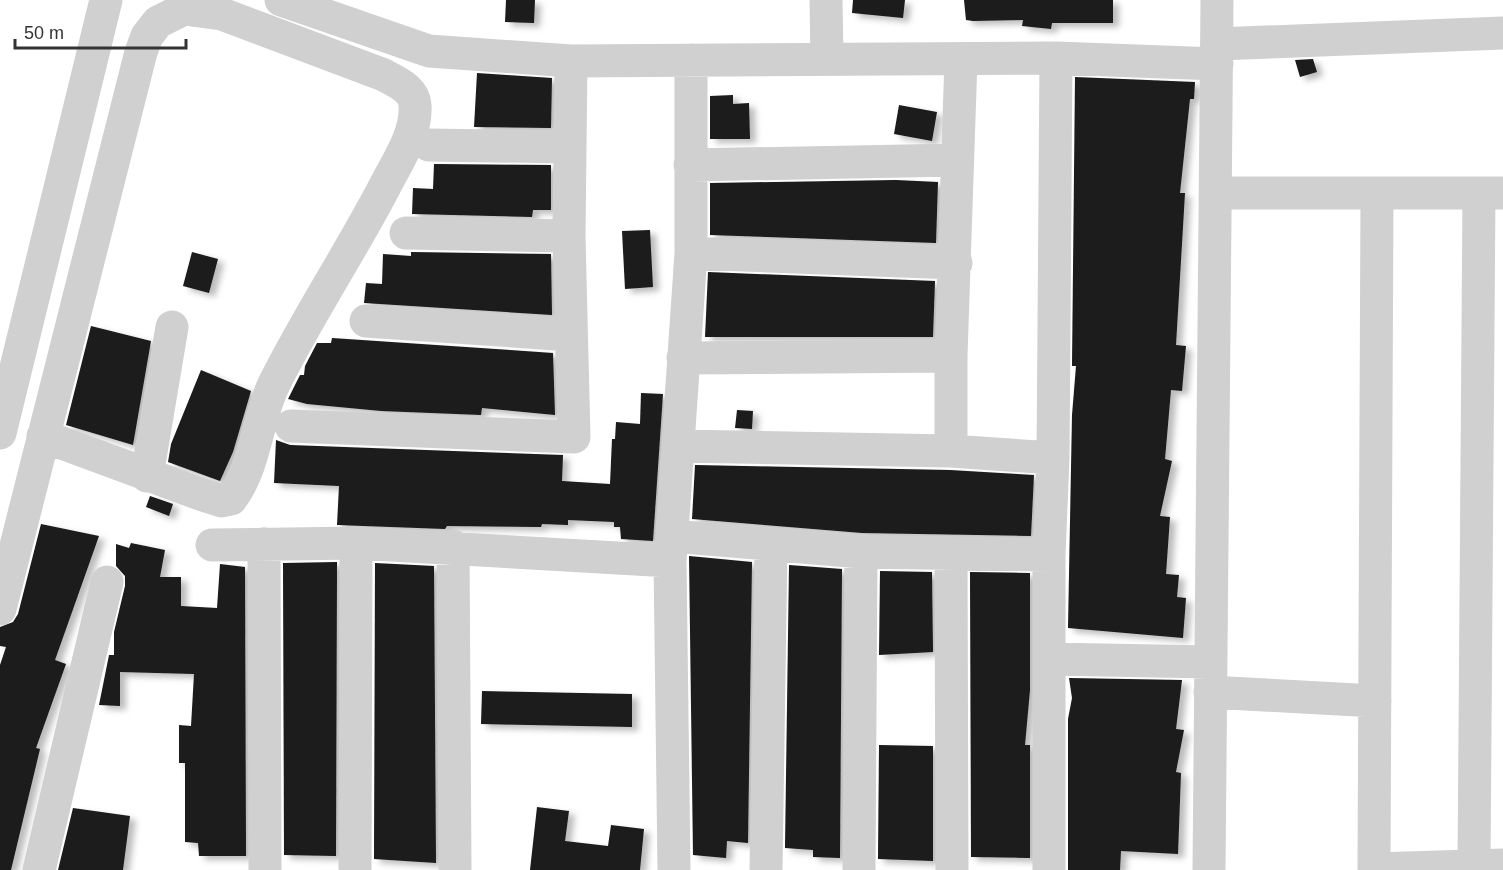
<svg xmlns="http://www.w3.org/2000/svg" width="1503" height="870" viewBox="0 0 1503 870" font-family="Helvetica,sans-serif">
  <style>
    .building { fill: #1a1a1a; filter: url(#shadow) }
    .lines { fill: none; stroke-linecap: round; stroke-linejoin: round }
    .minor { stroke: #d0d0d0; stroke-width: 33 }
  </style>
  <defs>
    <filter id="shadow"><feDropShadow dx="6" dy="4" stdDeviation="3" flood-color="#0004"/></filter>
  </defs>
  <rect width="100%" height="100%" fill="#fff"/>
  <!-- building -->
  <path class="building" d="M506,0H535L534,23L505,22Z
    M853,0H905L903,18L852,13Z
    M964,0H1113V23H1052L1051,29L1022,26L1023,20L973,21L966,20Z
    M1313,59L1317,72L1300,77L1295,60Z
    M477,73L552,78L551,128L474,127Z
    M1075,77L1195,82L1194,99H1190L1180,193H1185L1176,345L1186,346L1182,391L1171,390L1165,459L1172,461L1160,516L1170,517L1166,574L1179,575L1177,597L1186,598L1183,638L1068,628L1072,415L1076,366H1072Z
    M733,95V104L749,103L750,139H710V96Z
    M899,105L937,112L932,141L894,134Z
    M434,164L551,165V210H533L532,217L412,214L413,188L433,189Z
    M896,180L938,182L936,243L710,235V183Z
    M650,230L653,287L625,289L622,231Z
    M192,252L218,259L209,293L183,286Z
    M411,252L551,254L552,315L364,303L366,283L382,284L383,254L411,256Z
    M708,272L935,281L933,337H705Z
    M91,326L151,341L133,445L66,425Z
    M332,338L553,353L555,415L482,408L481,415L381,411L307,404L288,399L300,375H304L305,366L317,343H331Z
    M201,370L251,391L233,452L220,481L168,462L171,444Z
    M641,393L663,394L653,541L621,539L620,527H614V522L568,520V525L542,524L541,527L447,526L445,529L337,525L339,486L274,483L276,440L290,445L563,455L562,481L610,484L612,439H615L616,422L640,424Z
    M737,410L753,411L752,429L735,428Z
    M695,465L950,470L1034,475L1031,536L862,533L692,519Z
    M150,496L173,504L169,516L146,507Z
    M41,524L99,536L55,660L66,664L36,748L40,749L11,870H0V665L6,647L0,646V627L13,622L18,614Z
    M131,543L165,550L160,577H181V606L217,608L220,564L245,567L246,856H199L198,843L185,842V763H179V725L191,726L194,674L120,672V706L99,705L109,655H114V632L125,586V576L116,566V544L129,548Z
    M689,556L752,562L748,843L727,841L726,858L693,855Z
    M337,562L336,856L284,855L283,563Z
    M375,563L434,566L436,863L374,859Z
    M789,565L842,569L840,858L813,857V850L785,848Z
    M880,571L932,572L933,652L879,655Z
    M970,572L1030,573V690L1025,745H1030V858L971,857Z
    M1069,678L1182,680L1176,729L1184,730L1176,772L1181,773L1178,854L1121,851L1120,870H1068V719L1072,698Z
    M482,691L632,694V727L481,724Z
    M879,745L933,746V861L878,859Z
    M537,807L569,811L565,841L608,846L611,825L644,829L640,870H530Z
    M73,808L130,816L123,870H58Z"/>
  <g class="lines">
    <!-- minor -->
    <path class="minor" d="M281,0L429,51L571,61L1056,58L1217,64
      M826,0L827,59
      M1217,44L1503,33
      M961,59L951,356V451L1053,458
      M429,145L570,147
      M690,165L956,160
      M1216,193H1503
      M406,233L569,236
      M691,253L956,263
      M366,321L571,335
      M683,358L951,356
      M291,426L574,437L569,236L571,61
      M0,433L106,0
      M679,446L951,451
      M147,476L172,327
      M672,536L861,552L1049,555
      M264,544L265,870
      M212,545L356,543L670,561
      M453,546L455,870
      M951,553L952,870
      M0,609L141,52L147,36L158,22L184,9L222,14L384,75C397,82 414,89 415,105C417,134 397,162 385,186C350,253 308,316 274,384C256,421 256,466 231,499L222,501L200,494L43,436
      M1050,659L1210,662
      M1210,692L1375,701
      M1474,866L1479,193
      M1374,869L1503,865
      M39,870L107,582
      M355,870L356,543
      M674,870L670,561L691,253V60
      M766,870L771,544
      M859,870L861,552
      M1049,870V555L1053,458L1056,58
      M1209,870L1217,0
      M1374,870L1377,193"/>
  </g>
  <!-- scale -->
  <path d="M15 39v9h171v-9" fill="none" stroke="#333333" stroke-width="3"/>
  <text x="24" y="39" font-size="18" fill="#333333" stroke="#ffffff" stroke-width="4.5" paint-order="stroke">50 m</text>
</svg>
